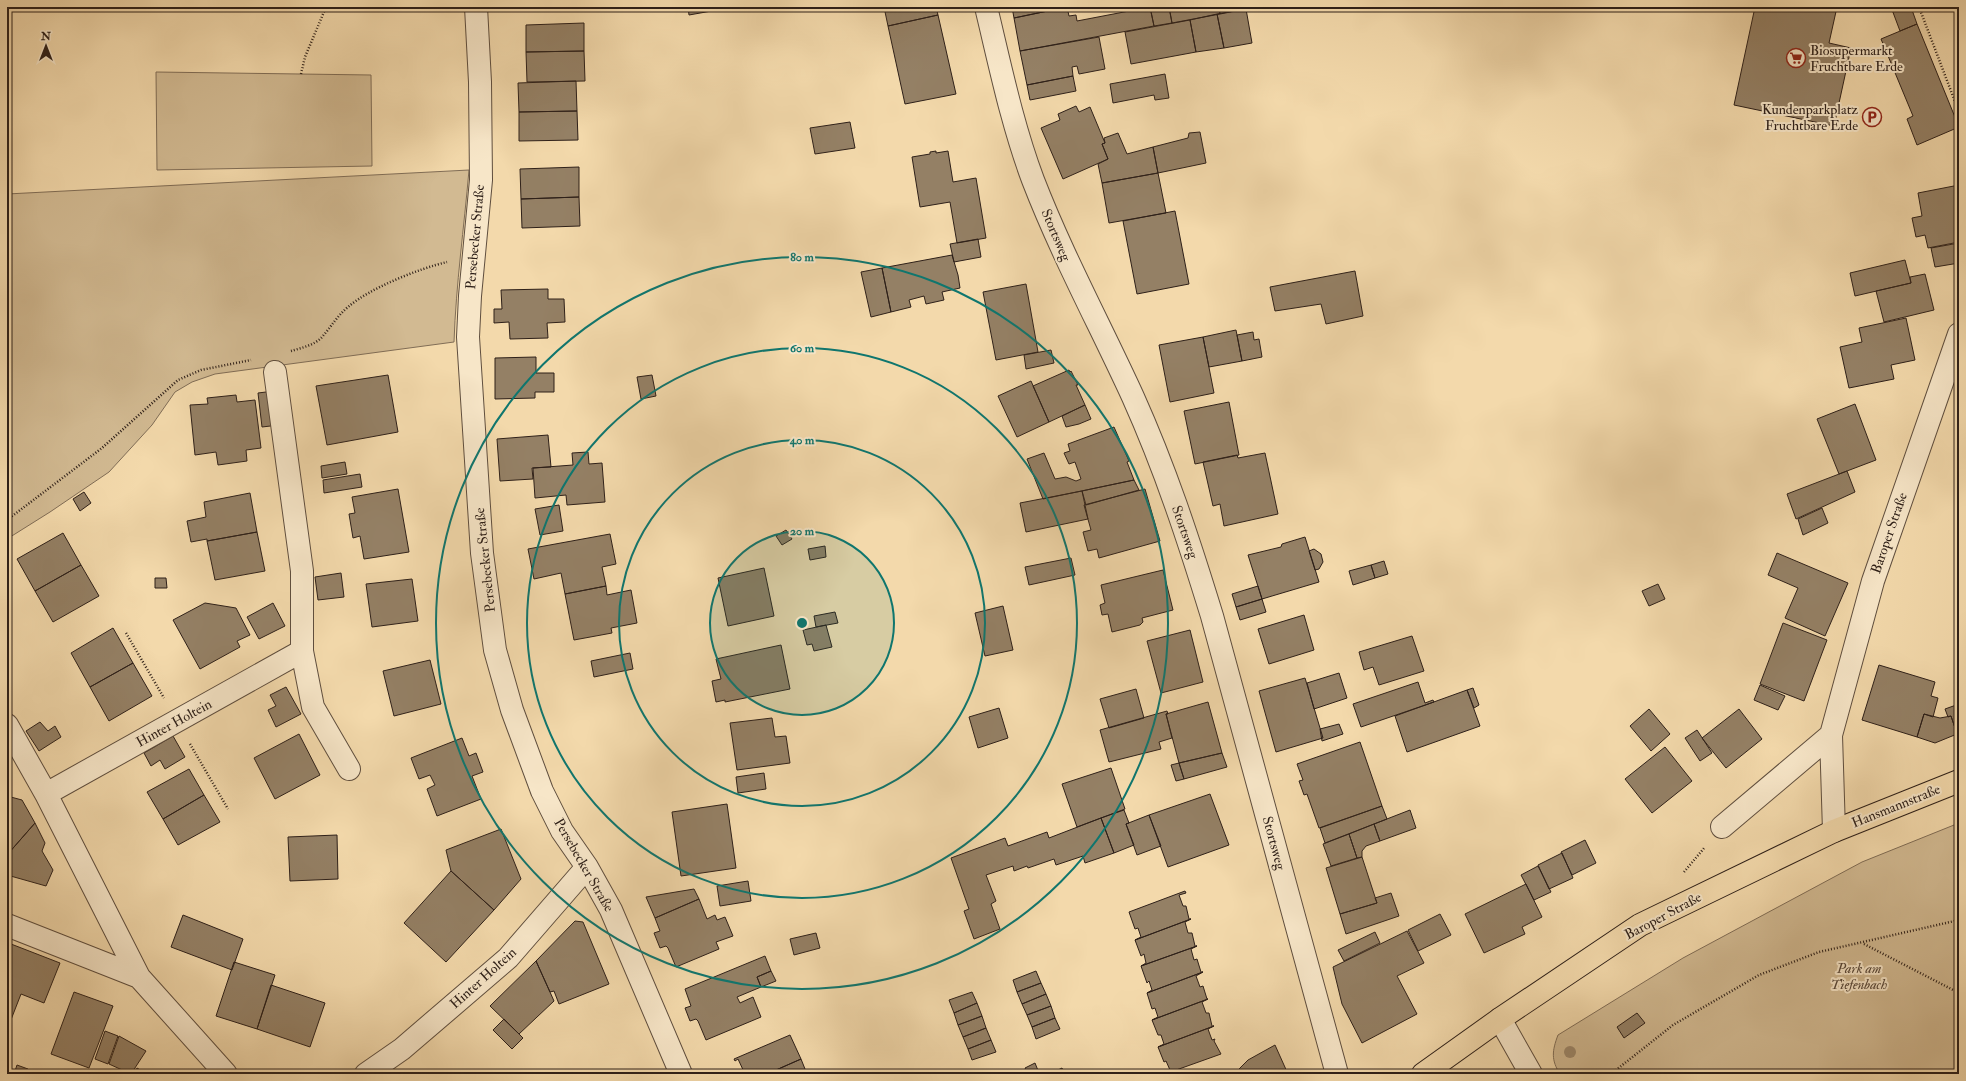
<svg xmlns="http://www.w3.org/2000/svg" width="1966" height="1081" viewBox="0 0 1966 1081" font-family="'IM FELL Double Pica',serif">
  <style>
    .green { fill: #d2ba92; stroke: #806d56 }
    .building { fill: #948065; stroke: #2e2019 }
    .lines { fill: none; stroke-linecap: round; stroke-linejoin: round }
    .minor-casing { stroke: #5f4e3e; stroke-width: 24 }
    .major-casing { stroke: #2e2019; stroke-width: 24 }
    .path { stroke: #2e2019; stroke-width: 2.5; stroke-dasharray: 1 2; stroke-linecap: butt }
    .minor { stroke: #f7e6c8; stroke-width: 22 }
    .major { stroke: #f3d9ab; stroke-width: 22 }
    .tree { fill: #9d886b }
    .ring { fill: none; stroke: #0f766e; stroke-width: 2 }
    .labels { text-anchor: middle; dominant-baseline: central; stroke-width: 4; stroke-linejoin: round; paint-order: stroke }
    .poi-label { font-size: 14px; fill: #2e2019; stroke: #f7e6c8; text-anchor: start }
    .street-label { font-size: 14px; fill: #2e2019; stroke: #f7e6c8 }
    .park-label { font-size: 14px; font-style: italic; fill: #574637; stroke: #f7e6c8 }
    .centre { fill: #0f766e; stroke: #f7e6c8; stroke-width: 2 }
    .ring-label { font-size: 12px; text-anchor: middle; font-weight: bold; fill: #0f766e; stroke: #f7e6c8; stroke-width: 4; stroke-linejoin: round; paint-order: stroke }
  </style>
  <rect width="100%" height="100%" fill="#f3d9ab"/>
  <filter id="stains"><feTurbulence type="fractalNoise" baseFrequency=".005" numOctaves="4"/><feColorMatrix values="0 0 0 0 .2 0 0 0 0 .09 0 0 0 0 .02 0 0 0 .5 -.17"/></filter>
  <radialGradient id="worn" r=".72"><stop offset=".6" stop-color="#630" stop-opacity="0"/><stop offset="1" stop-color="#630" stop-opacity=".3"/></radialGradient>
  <!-- green -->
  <path class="green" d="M156,72L371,75L372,166L157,170Z
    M469,170C464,228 456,284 454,342L215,374L192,382L175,392L152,425L109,472L50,512L7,539V194Z
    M1959,823V1074H1560C1551,1060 1552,1051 1558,1035L1683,958L1862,862Z"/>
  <!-- building -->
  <path class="building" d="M688,7H734L689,15Z
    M884,7H936L938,15L888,26Z
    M1012,7H1067L1014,18Z
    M1067,7L1069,16L1076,15L1077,21L1150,7L1154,26L1020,51L1014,18Z
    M1150,7H1169L1172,23L1154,26Z
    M1169,7H1219L1220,14L1172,23Z
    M1219,7H1256L1220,14Z
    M1755,7H1837L1829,43L1851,48L1834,126L1734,105Z
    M1891,7H1911L1917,24L1900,31Z
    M1246,9L1252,43L1224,48L1217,14Z
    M1217,14L1224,48L1196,52L1190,20Z
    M938,15L956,94L905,104L888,26Z
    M1190,20L1196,52L1131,64L1125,32Z
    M584,23V51L526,52V25Z
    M1917,24L1959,127L1917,145L1907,119L1913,116L1881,39Z
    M1099,37L1105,69L1079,74L1077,66L1072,67L1073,76L1027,85L1020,51Z
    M584,51L585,81L527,82L526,52Z
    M1165,74L1169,98L1155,100L1154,95L1113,103L1110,84Z
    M1073,76L1076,91L1030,100L1027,85Z
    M576,81L577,111L519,112L518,83Z
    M1076,106L1079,112L1090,107L1105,143L1102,144L1108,159L1063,179L1041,128L1060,120L1058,114Z
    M577,111L578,140L519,141V112Z
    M850,122L855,148L815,154L810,128Z
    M1200,132L1206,163L1158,173L1153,147L1188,138L1189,133Z
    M1118,133L1127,154L1153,147L1158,173L1102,183L1098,164L1108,159L1102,144L1105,143L1104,138Z
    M936,151V153L948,151L953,182L976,178L986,238L957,243L950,202L920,207L912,157L930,154V152Z
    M579,167V197L521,199L520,169Z
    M1158,173L1166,213L1109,223L1102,183Z
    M1959,185V242L1928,248L1925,235L1916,237L1912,218L1922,216L1918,193Z
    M579,197L580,226L522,228L521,199Z
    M1175,211L1189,284L1137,294L1123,221Z
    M978,239L981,257L954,262L950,244Z
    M1959,243V263L1935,267L1931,248Z
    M952,255L958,275L960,288L942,292L944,300L926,304L924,296L909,300L911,307L891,312L882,268Z
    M1905,260L1911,283L1855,296L1850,273Z
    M882,268L891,312L871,317L861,272Z
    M1355,271L1363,316L1326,324L1321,304L1275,311L1270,287Z
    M1925,274L1934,310L1884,322L1876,291L1911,283L1910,277Z
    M1026,284L1038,352L996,360L983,292Z
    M548,289V299H564L565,322L547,323L548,338L510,339L509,322L494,323V309H502L501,290Z
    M1906,318L1915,360L1891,365L1894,379L1849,388L1840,347L1862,342L1859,328Z
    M1236,330L1242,361L1209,367L1203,337Z
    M1253,332L1254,340L1259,339L1262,357L1242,361L1237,335Z
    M1203,337L1214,393L1170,402L1159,345Z
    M1051,350L1054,363L1026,369L1024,355Z
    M536,357V373H554V392H535V398L495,399V358Z
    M1069,370L1070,372L1071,371L1078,385H1076L1085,405L1049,422L1033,386Z
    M388,375L398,432L327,445L316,386Z
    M652,375L656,396L641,399L637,377Z
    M1031,381L1049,422L1017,437L998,396Z
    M274,391L279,425L262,427L258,393Z
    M236,395L237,402L255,400L261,448L246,450L247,461L218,465L216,452L195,455L190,405L208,404L207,398Z
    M1229,402L1239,455L1195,464L1184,411Z
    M1855,404L1876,460L1839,474L1817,419Z
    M1085,405L1091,419L1079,424L1066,427L1062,416Z
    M1114,427L1129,461L1127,462L1134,480L1043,499L1027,459L1044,453L1055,479L1066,477L1076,481L1081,479L1075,462L1069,464L1064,453L1070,451L1068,444Z
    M548,435L551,467L532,468L533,479L500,481L497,439Z
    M588,452L589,464L602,463L605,502L567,505L566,495L535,498L533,468L573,465L572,453Z
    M1265,453L1278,514L1224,526L1220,504L1213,506L1203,462L1237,455L1238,458Z
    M345,462L347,474L322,478L321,466Z
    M1847,471L1855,492L1796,519L1787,494Z
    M360,474L362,487L324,493L323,480Z
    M1134,480L1139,490L1086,505L1082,491Z
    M398,489L409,552L364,559L360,536L353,538L349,514L355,513L352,497Z
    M1145,489L1160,541L1099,558L1097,549L1088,551L1083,532L1091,530L1084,505Z
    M1082,491L1088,519L1026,532L1020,503Z
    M84,492L91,503L80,511L73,499Z
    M250,493L257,532L207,541V539L191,542L187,521L206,517L204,502Z
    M559,505L563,531L540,535L535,509Z
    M1822,508L1828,523L1803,535L1798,519Z
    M786,530L792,539L782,545L776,536Z
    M257,532L265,571L215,580L207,541Z
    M63,533L81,565L35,591L17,559Z
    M610,534L616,564L602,567L606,586L565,594L561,573L534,579L528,549Z
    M1305,537L1319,582L1262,599L1248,555L1281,547L1282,544Z
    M825,546L826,557L810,560L808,549Z
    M1314,549L1321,554L1323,562L1319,569L1315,570L1309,551Z
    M1777,553L1848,583L1825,636L1785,618L1798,588L1768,575Z
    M1071,558L1075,575L1029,585L1025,567Z
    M1384,561L1388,574L1375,578L1371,565Z
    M81,565L99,596L53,622L35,591Z
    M1371,565L1375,578L1353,585L1349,571Z
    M764,568L774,616L728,626L718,578Z
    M1163,570L1173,610L1142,618L1143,622L1140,625L1112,632L1108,614L1102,615L1100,605L1105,603L1101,585Z
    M341,573L344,597L318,600L315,577Z
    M155,578H166L167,588H155Z
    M412,579L418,621L372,627L366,584Z
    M1658,584L1665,599L1649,606L1642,591Z
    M606,586L607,595L631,590L637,623L611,628L612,633L574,640L565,594Z
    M1258,586L1262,599L1236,607L1232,594Z
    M1262,599L1266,612L1240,620L1236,607Z
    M205,603L236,608L250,635L237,641L240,647L200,669L173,620Z
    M273,603L285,626L259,639L247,617Z
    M1003,606L1013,650L985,656L975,613Z
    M835,612L838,623L816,627L814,616Z
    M1304,615L1314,650L1269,664L1258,629Z
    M1783,623L1827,640L1804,701L1760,684Z
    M826,625L832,647L814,651L812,644L807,645L803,630Z
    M113,628L133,663L90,687L71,653Z
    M1190,630L1203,682L1161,693L1147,641Z
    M1412,636L1424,671L1379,685L1373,667L1364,670L1359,652Z
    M781,645L790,689L725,702V700L716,702L712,681L721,679L716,659Z
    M630,653L633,669L594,677L591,661Z
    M430,660L441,704L394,716L383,671Z
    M133,663L152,696L109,721L90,687Z
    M1879,665L1935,682L1931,696L1938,698L1933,717L1924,714L1917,737L1862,720Z
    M1339,673L1347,698L1314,709L1307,683Z
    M1305,678L1323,738L1276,752L1259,691Z
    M1418,682L1425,703L1433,700L1434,702L1361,727L1353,704Z
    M1760,685L1785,696L1778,710L1754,700Z
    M286,687L301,714L276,727L268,710L276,706L270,695Z
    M1473,688L1479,705L1474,708L1467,690Z
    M1136,689L1144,718L1109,728L1100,699Z
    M1467,690L1480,726L1407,752L1395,716Z
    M1208,702L1222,753L1179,763L1166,714Z
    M1959,704V734H1957L1951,716L1948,717L1945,709Z
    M999,708L1008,738L978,748L969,717Z
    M1649,709L1670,734L1651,751L1630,726Z
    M1739,709L1762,739L1726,768L1702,738Z
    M1167,711L1168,714H1166L1172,738L1159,742L1161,749L1109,762L1100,730Z
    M1924,714L1940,718L1951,716L1957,734L1935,743L1917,737Z
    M772,718L775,737L786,736L790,763L737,770L730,723Z
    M40,722L48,731L55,726L61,737L39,751L26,731Z
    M1339,724L1343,734L1322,741L1320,729Z
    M1697,730L1712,753L1700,761L1685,738Z
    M299,734L320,775L275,799L254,758Z
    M173,736L185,757L165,769L160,760L151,766L144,753Z
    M462,738L469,756L476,753L483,772L472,776L481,799L437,816L427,789L435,785L430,775L419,779L411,758Z
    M1360,742L1382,806L1319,828L1307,794L1304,795L1299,781L1303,780L1297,764Z
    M1665,747L1692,781L1652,813L1625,779Z
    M1222,753L1227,767L1184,779L1179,763Z
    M1179,763L1184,779L1176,781L1171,765Z
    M1111,768L1125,809L1077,827L1062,784Z
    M189,769L204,795L163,819L147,792Z
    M764,773L766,789L738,793L736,777Z
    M1210,794L1229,845L1168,867L1149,815Z
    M204,795L220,822L178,845L163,819Z
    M7,796L22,800L35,823L7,855Z
    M727,804L736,868L681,876L672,812Z
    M1382,806L1387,819L1325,843L1320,828Z
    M1124,810L1129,823L1126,824L1134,845L1114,853L1101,818Z
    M1410,810L1416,828L1380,841L1374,824Z
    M1149,815L1161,846L1137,855L1126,824Z
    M1101,818L1114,853L1085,863L1083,856L1056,865L1054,859L1028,868L1027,866L1014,871L1013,866L986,875L996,901L991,904L1000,929L974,939L964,911L969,909L951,858L1005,838L1008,846L1047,832L1049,838Z
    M35,823L45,843L42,851L53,870L46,886L7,875V855Z
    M1374,824L1380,841L1366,846L1362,851V857L1357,858L1349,834Z
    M501,829L521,879L494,910L451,871L446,850Z
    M1349,834L1357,858L1331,866L1323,844Z
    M337,835L338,879L290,881L288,837Z
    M1585,840L1596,863L1572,875L1561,852Z
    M1562,853L1573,878L1549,889L1538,865Z
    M1362,857L1377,903L1340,914L1326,868Z
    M1538,866L1551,892L1534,900L1521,875Z
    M451,871L494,910L446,962L404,923Z
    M748,881L751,901L720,906L717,886Z
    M1526,884L1542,917L1522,927L1525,934L1484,953L1465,914Z
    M694,889L699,899L655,918L646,897Z
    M1185,891L1186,893L1179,895L1183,906H1186L1189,919H1191L1135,940L1141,937L1138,928L1135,929L1129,912Z
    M1391,893L1399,916L1346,934L1340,914L1377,903L1375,898Z
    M699,899L707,919L715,915L717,920L725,917L733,936L716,942L719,949L676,967L668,948L666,946L660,948L654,933L660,931L655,918Z
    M1440,914L1451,935L1418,951L1408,930Z
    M183,915L243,939L232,970L171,947Z
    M1191,919L1185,922L1188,933H1192L1195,946H1197L1141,966L1146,963L1144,954L1141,956L1135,940Z
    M575,921L583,922L609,984L559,1004L554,991L550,992L536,961Z
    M1407,931L1424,963L1397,976L1417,1014L1362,1043L1342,1004L1333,967Z
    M1375,932L1380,943L1344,961L1338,950Z
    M816,933L820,948L794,955L790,939Z
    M11,944L60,963L44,1003L21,994L7,1030V955Z
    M1197,946L1191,949L1194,960L1197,959L1201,972H1203L1147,993L1152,990L1149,981L1147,983L1141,966Z
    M765,956L771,971L757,977L761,987L737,997L740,1003L753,997L761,1017L706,1040L698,1021L696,1019L690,1021L685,1008L691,1006L685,989Z
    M536,961L554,1001L519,1034L490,1006Z
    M234,962L275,975L257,1029L216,1016Z
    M771,971L776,981L761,987L757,977Z
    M1036,971L1041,983L1017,992L1013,980Z
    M1203,972L1196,976L1200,987L1203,986L1207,999H1208L1152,1020L1158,1017L1155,1008L1152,1009L1147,993Z
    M1041,983L1046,994L1022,1004L1017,992Z
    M271,985L325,1003L310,1047L257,1029Z
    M74,992L113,1006L89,1068L51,1054Z
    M972,992L977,1003L954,1013L949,1000Z
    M1046,994L1051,1006L1027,1015L1022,1004Z
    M1208,999L1202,1002L1206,1013H1209L1212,1026H1214L1158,1047L1164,1044L1161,1035H1158L1152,1020Z
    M977,1003L982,1016L958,1025L954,1013Z
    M1051,1006L1055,1018L1032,1027L1027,1015Z
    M1637,1013L1645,1023L1624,1038L1617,1027Z
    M982,1016L986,1028L963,1037L958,1025Z
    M1055,1018L1060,1029L1036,1039L1032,1027Z
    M504,1019L523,1038L512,1049L493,1030Z
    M1214,1026L1208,1029L1212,1040L1215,1039L1214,1041L1221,1054L1165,1074L1164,1072L1170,1070L1166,1061L1164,1062L1158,1047Z
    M986,1028L991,1040L968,1049L963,1037Z
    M105,1031L118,1036L108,1064L95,1059Z
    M790,1035L801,1059L767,1074H745L738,1059L735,1061L734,1059Z
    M119,1036L146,1051L131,1074L109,1064Z
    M991,1040L996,1052L972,1060L968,1049Z
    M1275,1045L1288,1074H1234L1248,1060Z
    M801,1059L807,1074H767Z
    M1035,1063L1039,1073L1028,1074L1025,1068Z
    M17,1065L28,1069L27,1074H14Z
    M137,1068L147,1074H134Z
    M1062,1068L1065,1074H1050Z"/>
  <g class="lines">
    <defs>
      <path id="minor" d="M476,7L480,82L481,180L470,296L468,337L482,553L495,650L512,710L542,791L562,831L587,867L611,910L681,1074
        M986,7C1000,65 1012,124 1033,180C1062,255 1100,325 1133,397C1165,468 1189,541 1212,616L1337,1074
        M275,372L302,571V651L313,707L349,769
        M7,725L46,794L139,977L226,1074
        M46,794L302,651
        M1722,827L1831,735
        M1834,831L1831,735L1873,581L1959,334
        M7,925L139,977
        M1500,1019L1531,1074
        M366,1074L402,1049L508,958L587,867"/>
      <path id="major" d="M1423,1074L1500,1019L1640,925L1834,831L1959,781"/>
    </defs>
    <!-- minor casing -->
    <use href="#minor" class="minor-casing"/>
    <!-- major casing -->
    <use href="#major" class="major-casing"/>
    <!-- path -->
    <path class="path" d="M1919,7L1959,112
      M301,74L305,57L326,7
      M291,351C301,348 315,345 322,337C331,327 337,316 348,307C370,288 418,269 447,262
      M7,520L102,448L178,380L201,370L251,360
      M126,633L164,698
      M190,744L228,809
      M1684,872L1705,847
      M1864,944L1959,993
      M1611,1074L1673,1025L1759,975L1819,952L1959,920"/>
    <!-- minor -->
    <use href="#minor" class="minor"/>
    <!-- major -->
    <use href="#major" class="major"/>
  </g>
  <!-- trees -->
  <circle class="tree" cx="1570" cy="1052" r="6"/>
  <!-- distance rings -->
  <circle cx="802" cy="623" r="92" fill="#0f766e" fill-opacity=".12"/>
  <g class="ring">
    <circle cx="802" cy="623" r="92"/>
    <circle cx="802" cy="623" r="183"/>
    <circle cx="802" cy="623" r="275"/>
    <circle cx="802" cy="623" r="366"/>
  </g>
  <!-- icons -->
  <defs>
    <symbol id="supermarket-ring" viewBox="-11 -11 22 22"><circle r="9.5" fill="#f7e6c8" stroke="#8f2418" stroke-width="1.5"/><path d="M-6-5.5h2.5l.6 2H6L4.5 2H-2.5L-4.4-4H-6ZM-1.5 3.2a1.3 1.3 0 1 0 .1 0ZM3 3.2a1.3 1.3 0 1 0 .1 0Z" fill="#8f2418"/></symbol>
    <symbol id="parking-ring" viewBox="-11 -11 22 22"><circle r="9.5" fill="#f7e6c8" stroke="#8f2418" stroke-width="1.5"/><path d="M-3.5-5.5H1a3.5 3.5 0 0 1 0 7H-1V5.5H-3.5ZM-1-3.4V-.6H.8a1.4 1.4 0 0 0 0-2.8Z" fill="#8f2418"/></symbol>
  </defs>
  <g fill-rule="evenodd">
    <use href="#supermarket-ring" x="1785" y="47" width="22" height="22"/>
    <use href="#parking-ring" x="1861" y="106" width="22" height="22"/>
  </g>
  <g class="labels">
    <!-- poi labels -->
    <g class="poi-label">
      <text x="1810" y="50">Biosupermarkt<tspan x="1810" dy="16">Fruchtbare Erde</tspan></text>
      <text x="1858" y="109" text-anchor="end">Kundenparkplatz<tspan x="1858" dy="16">Fruchtbare Erde</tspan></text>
    </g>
    <!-- street labels -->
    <g class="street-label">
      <text transform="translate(1056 235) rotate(67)">Stortsweg</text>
      <text transform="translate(475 237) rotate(-85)">Persebecker Straße</text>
      <text transform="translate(1185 532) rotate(71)">Stortsweg</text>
      <text transform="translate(1889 533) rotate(-71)">Baroper Straße</text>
      <text transform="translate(485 560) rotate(-96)">Persebecker Straße</text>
      <text transform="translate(174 723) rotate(-29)">Hinter Holtein</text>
      <text transform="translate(1896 806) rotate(-22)">Hansmannstraße</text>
      <text transform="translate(1274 843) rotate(75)">Stortsweg</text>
      <text transform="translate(584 865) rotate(60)">Persebecker Straße</text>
      <text transform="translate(1663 916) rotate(-28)">Baroper Straße</text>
      <text transform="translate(483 978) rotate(-42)">Hinter Holtein</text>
    </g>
    <!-- park labels -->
    <g class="park-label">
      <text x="1859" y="968">Park am<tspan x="1859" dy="16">Tiefenbach</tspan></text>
    </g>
  </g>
  <circle cx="802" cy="623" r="6" class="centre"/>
  <g class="ring-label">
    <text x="802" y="261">80 m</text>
    <text x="802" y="352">60 m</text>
    <text x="802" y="444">40 m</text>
    <text x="802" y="535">20 m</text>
  </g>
  <!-- margin -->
  <rect width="1966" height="1081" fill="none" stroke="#f3d9ab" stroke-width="24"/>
  <rect x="8" y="8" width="1950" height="1065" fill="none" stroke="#2e2019" stroke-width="2"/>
  <rect x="12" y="12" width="1942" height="1057" fill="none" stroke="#2e2019"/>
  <!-- north arrow -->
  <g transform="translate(46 46)" stroke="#f7e6c8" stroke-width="3" paint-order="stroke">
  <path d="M0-3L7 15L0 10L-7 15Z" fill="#2e2019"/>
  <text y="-6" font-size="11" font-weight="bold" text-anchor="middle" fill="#2e2019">N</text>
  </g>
  <rect width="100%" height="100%" filter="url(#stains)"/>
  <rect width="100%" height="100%" fill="url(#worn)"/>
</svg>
